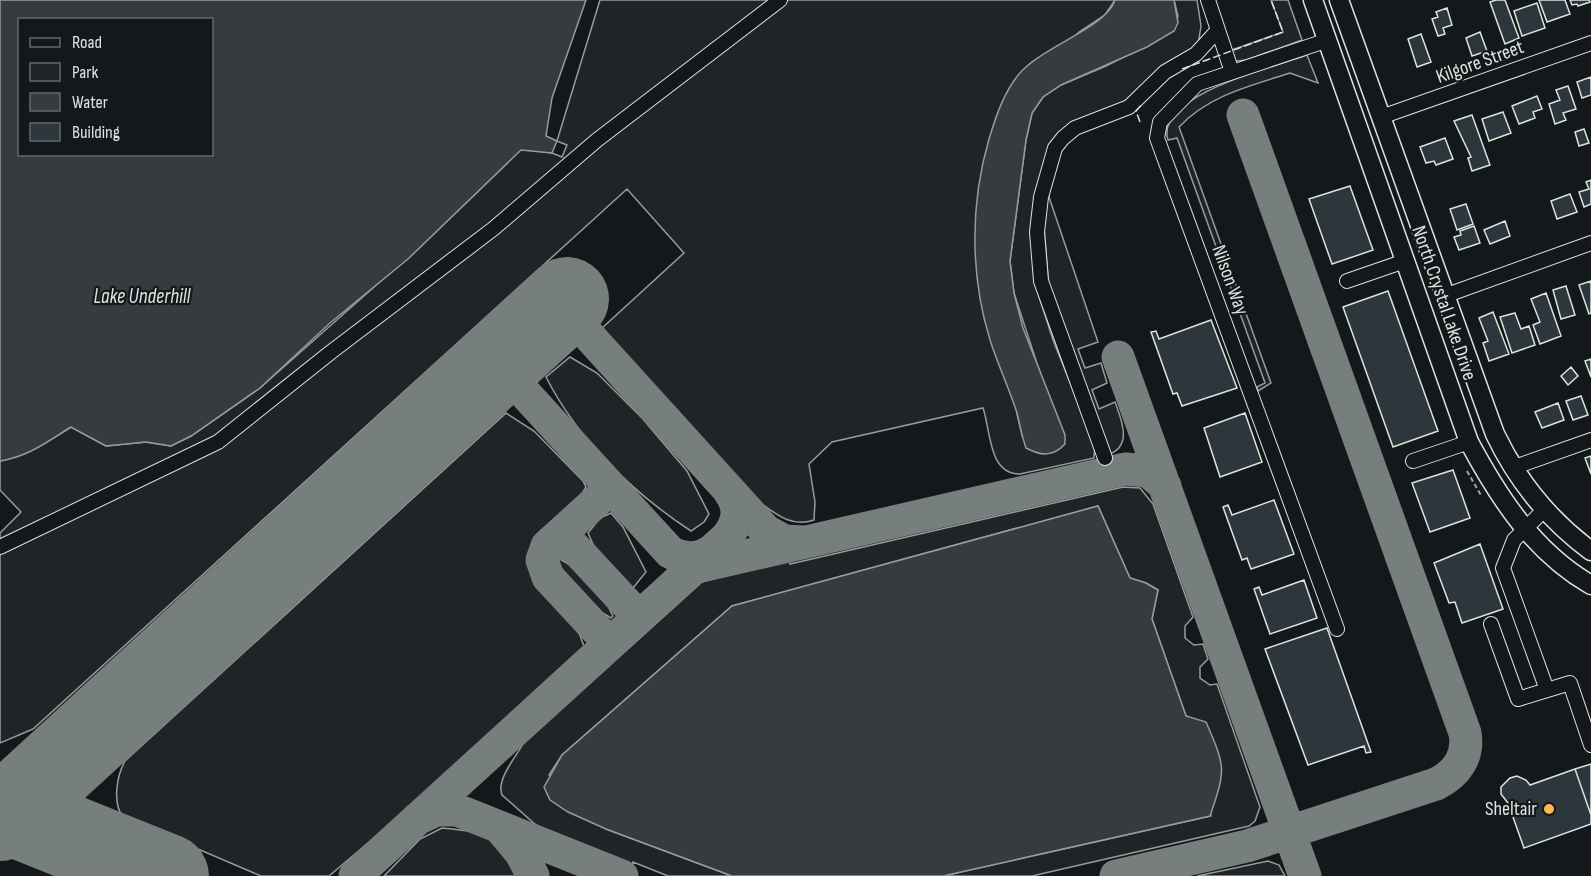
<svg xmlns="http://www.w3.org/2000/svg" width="1591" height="876" viewBox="0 0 1591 876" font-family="'Sofia Sans Condensed',sans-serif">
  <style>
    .green { fill: #202428; stroke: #939e99; stroke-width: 1.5 }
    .water { fill: #363b3e; stroke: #939e99; stroke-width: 1.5; fill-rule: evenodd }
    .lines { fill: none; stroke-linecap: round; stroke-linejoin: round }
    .taxiway { stroke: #767f7c; stroke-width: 33 }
    .runway { stroke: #767f7c; stroke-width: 84 }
    .building { fill: #2c363c; stroke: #d8e6dc; stroke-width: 1.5 }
    .minor-casing { stroke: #d8e6dc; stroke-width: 16 }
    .major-casing { stroke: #d8e6dc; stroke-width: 21 }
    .path { stroke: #9da8a2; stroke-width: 2; stroke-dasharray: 4.5 3; stroke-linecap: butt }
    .minor { stroke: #14181c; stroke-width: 14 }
    .major { stroke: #14181c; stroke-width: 18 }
    .fence { stroke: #d8e6dc; stroke-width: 1.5; stroke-dasharray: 8 3; stroke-linecap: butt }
    .poi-dot { fill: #ffb74d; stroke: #14181c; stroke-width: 2 }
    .labels { text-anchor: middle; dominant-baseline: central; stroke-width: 4.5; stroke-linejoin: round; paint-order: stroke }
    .street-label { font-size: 20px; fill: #d8e6dc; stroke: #14181c }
    .poi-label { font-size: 20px; fill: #d8e6dc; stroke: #14181c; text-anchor: end }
    .water-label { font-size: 21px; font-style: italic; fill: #d8e6dc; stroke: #14181c }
  </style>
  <rect width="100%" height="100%" fill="#14181c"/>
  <!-- green -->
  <path class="green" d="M600,0H773L499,217L216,436L0,542V533L21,512L0,490V461C29,456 47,442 71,427L106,446L146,442L171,446L191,436L260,388L426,241L521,149L552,153L562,157L567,145L557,141Z
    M785,0H1115L1105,15L1079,32L996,117L1017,414L1022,435L1043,382L1014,293L1010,261L1026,140L1032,113L1043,97L1061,85L1106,66L1174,31L1178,16L1174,0H1197L1201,26L1198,45L1125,103L1055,138L1036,287L1053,340L1095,445L1094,458L1020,474C988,474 991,431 983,408L832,442L809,464L815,502L814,520C791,528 776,514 758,501L601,329L684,253L627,189L33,729L0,743V550L203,456L649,102Z
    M1271,0H1288L1302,40L1247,60L1236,61L1229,51L1283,32Z
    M1307,55L1318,83L1290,73C1250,86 1209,95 1179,127L1271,383L1258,391L1257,387L1265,383L1177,138L1168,140C1154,95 1277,66 1307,55Z
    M1048,194L1098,342L1078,349L1085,368L1101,363L1107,383L1092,390L1099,409L1115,402C1122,421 1133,447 1107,455L1049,288L1043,214Z
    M570,357L597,373L642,418L687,471L709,514L704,522L691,531C633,493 578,440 546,377Z
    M506,413L534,431L583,481L586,487L570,513L539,546L535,563L541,579L574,620L584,646L394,821L329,876H261L123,817C112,803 117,775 125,761Z
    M1123,487L1140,488L1153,504L1193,617L1185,626V638L1194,645L1203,644L1208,659L1200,667V678L1210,685L1217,684L1260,807L1255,821L1249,826L1032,876H943L1211,816L1196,721L1186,716L1152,619L1158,590L1146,583L1130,578L1098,506L732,606L562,755L549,775L606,829L732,876H668L633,862L631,867L536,825L502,795C496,780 515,758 523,744L702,582L789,557L790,564Z
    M611,513L623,527L646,572L633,588C608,574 599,559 588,533L600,518Z
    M560,559C590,576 599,586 613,616L611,618C581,601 573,592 558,561Z
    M442,828C482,832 502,833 516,876H384L420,839Z
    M1268,861L1279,865L1285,876H1197Z"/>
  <!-- water -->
  <path class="water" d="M0,0H586L552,98L546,136L557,141L552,153L521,150L408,259L330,323L260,388L191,436L171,446L146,442L106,446L71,427C47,442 29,456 0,461ZM20,20H212V154H20Z
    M1115,0H1174L1178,23L1174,31L1147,47L1061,85L1043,97L1032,113L1026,140L1010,261L1014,293L1023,328L1065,435V444C1053,457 1041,456 1026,448C1022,437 1020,425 1017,413C1009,388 998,365 990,340C970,275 970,204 989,139C996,116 1004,92 1019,74C1041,47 1106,28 1115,0Z
    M1098,506L1130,578L1146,583L1158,590L1152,619L1186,716L1206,722C1226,768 1226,769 1210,816L943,876H732L606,829L568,812L550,800L544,787L562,755L732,606Z"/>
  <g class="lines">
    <!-- taxiway -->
    <path class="taxiway" d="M561,305L766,531L784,541L803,542
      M1118,357L1305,876
      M473,386L499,380L520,388L670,552C685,561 700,560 714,549
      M547,546L562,542L573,546L639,617
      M697,567L1125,469L1148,471L1165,486
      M610,644L548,577L542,560L547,546L611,488
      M417,819L436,810H457L622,876
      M500,828L521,853L533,876
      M355,876L726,538C739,523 741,507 729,491
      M1116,876L1247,846L1436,784C1457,774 1469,756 1465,733L1243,115"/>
    <!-- runway -->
    <path class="runway" d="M0,809L167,876
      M0,819L567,299"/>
  </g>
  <!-- building -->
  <path class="building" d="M1496,0H1505L1519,38L1505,44L1490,2Z
    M1539,0H1565L1570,14L1547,22Z
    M1570,0H1589L1590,2L1578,6L1577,4L1572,5Z
    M1537,3L1545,28L1522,36L1514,11Z
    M1447,8L1452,25L1443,28L1445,34L1438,36L1432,19L1438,17L1436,12Z
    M1480,32L1487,51L1472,56L1466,38Z
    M1421,34L1431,62L1417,67L1408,39Z
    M1591,77V95L1582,98L1577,82Z
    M1568,86L1576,109L1563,113L1566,120L1555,124L1549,104L1560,100L1556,90Z
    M1537,96L1542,109L1533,112L1535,118L1519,124L1512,106Z
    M1503,112L1511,133L1489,141L1482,119Z
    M1472,115L1490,165L1472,171L1468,158L1471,157L1454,121Z
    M1584,129L1589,143L1579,146L1575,132Z
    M1445,138L1453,159L1436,165L1434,161L1426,163L1420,147Z
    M1591,180V204L1584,207L1579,192L1589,189L1586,182Z
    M1350,186L1373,250L1332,264L1309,199Z
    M1570,194L1577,212L1557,219L1551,201Z
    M1466,204L1473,224L1457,230L1450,209Z
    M1505,221L1510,236L1490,244L1484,230Z
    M1474,226L1480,243L1459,250L1454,237L1461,235L1460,231Z
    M1591,281V313L1589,314L1579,285Z
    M1566,286L1575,315L1561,319L1553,290Z
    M1388,291L1438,431L1393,447L1343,307Z
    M1546,293L1561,336L1540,344L1533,325L1540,322L1531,299Z
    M1493,312L1509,354L1489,361L1483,343L1488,341L1479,318Z
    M1515,313L1521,329L1529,326L1535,345L1512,353L1500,317Z
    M1211,320L1237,388L1182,406L1177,393L1173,394L1151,332L1156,331L1159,339Z
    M1591,359V377L1585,361Z
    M1571,367L1578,376L1568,385L1561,376Z
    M1581,396L1588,415L1573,420L1566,401Z
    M1558,403L1564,420L1542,428L1535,412Z
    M1245,413L1262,462L1220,477L1204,428Z
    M1591,456V474L1585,458Z
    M1453,470L1470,518L1430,532L1412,483Z
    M1274,500L1294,554L1251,569L1247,558L1242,560L1223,507L1228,505L1232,515Z
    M1480,544L1503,609L1462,623L1455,602L1449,603L1434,563Z
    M1304,580L1317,618L1270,634L1254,589L1259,587L1262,595Z
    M1327,628L1371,752L1366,753L1364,746L1308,765L1265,649Z
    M1591,764V815L1575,769Z
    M1575,769L1591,815V824L1524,848L1508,803L1501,794V787L1510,778L1517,776L1526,780L1530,785Z"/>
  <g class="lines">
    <defs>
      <path id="minor" d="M1208,0L1232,72
        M1328,40L1197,84L1160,122L1157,138L1337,629
        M1381,117L1591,43
        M1347,281L1405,261
        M1447,295L1591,243
        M1105,458L1041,281L1037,232L1041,197L1055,148L1063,138L1075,128L1129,107L1165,72L1196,54L1218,30
        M1413,461L1469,442
        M1512,468L1591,440
        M1545,509L1514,540L1503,568L1547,690
        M0,547L218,442L331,352L493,229L597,140L780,0
        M1491,624L1518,699L1570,683L1591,745"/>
      <path id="major" d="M1313,0L1469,442C1499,498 1534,552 1591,585
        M1339,0L1495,434C1517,480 1549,520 1591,551"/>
    </defs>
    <!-- minor casing -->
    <use href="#minor" class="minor-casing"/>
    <!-- major casing -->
    <use href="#major" class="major-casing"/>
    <!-- path -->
    <path class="path" d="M1467,471L1482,497"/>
    <!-- minor -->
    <use href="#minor" class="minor"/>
    <!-- major -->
    <use href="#major" class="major"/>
    <!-- fence -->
    <path class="fence" d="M1182,69L1283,32L1271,0
      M1140,122L1136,111L1142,104"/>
  </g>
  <!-- markers -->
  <circle class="poi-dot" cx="1549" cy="809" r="6"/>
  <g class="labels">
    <!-- street labels -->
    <g class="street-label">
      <text transform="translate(1480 62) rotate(-20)">Kilgore Street</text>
      <text transform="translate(1230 280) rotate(70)">Nilson Way</text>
      <text transform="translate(1444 303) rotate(71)">North Crystal Lake Drive</text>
    </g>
    <!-- poi labels -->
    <g class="poi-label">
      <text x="1537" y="809">Sheltair</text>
    </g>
    <!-- water labels -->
    <g class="water-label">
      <text x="142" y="296">Lake Underhill</text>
    </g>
  </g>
  <!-- legend -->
  <rect x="18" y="18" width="195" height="138" fill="#14181c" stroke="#626a69" stroke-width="1.5"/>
  <rect x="30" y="38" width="30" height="9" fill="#14181c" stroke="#626a69" stroke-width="1.5"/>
  <text x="72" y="48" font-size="18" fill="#d8e6dc">Road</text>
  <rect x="30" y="63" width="30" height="18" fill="#202428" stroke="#626a69" stroke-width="1.5"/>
  <text x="72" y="78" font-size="18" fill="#d8e6dc">Park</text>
  <rect x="30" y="93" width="30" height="18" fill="#363b3e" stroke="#626a69" stroke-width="1.5"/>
  <text x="72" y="108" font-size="18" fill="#d8e6dc">Water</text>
  <rect x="30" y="123" width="30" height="18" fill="#2c363c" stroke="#626a69" stroke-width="1.5"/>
  <text x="72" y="138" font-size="18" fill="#d8e6dc">Building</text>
</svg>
